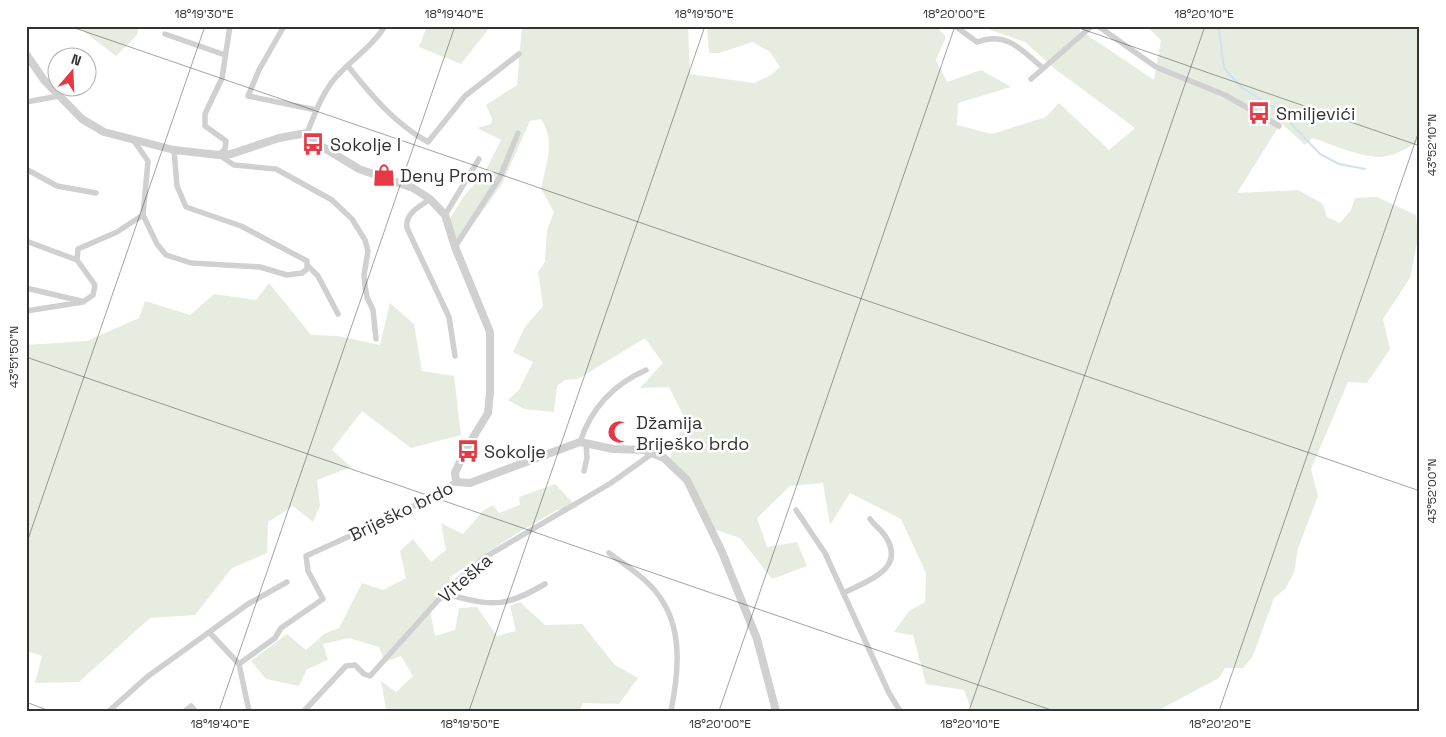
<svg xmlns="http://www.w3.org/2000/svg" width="1446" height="737" viewBox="0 0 1446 737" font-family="'Space Grotesk',sans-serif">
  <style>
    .green { fill: #e6ecdf }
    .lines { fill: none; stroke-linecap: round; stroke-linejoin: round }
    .stream { stroke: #cfe2ee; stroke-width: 2 }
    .minor { stroke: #d0d0d0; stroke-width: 5.5 }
    .tertiary { stroke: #d0d0d0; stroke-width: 8 }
    .ticks { fill: none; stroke: #333; stroke-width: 1; stroke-opacity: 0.45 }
    .labels { text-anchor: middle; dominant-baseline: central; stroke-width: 5; stroke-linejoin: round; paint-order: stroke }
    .poi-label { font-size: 18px; fill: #333; stroke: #fff; text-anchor: start }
    .street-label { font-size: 18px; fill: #333; stroke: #fff }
    .neatline { fill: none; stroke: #333; stroke-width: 2 }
    .ticks-label { font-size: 12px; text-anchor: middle; fill: #333 }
  </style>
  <rect width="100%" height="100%" fill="#fff"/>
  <!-- green -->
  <path class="green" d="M77,26H139L137,35L116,56Z
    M427,26H491L461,64L419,47Z
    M522,26H688L690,74L754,83L771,75L780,67L770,52L753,42L719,53H709L707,26H936L946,37L936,60L947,82L981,70L1011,87L958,103L957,125L992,134L1046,117L1059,103L1109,150L1135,128L1055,69L1025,42L979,26H1074L1154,80L1161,40L1146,26H1420V141C1408,147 1394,157 1380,157C1360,157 1331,144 1312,138L1305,145L1281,123L1237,193L1298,190L1323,204L1327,217L1340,223L1351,210L1355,198L1377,197L1416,215L1418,238L1410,278L1383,319L1390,349L1367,383L1348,382L1311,469L1318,496L1298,548L1294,573L1285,589L1274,598L1253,656L1243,668H1225L1219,678L1157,711H972L964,690L926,684L913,635L894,632L909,611L925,602L926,573L901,519L850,493L830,525L823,483L790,486L757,518L767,547L797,542L807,566L772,579L740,538L708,527L695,492L670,458L685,419L669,387L640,388L663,363L645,338L578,379L565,380L557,386L554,412L524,409L508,400L519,390L533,362L513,352L525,327L543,306L538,272L545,262L547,230L554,212L541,189C546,164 556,141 541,119L530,121L502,184L458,245L449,220L464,196L484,174L501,140L477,128L491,124L492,118L486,105L517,85Z
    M269,283L311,335L338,336L380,345L390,303L414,324L422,371L454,376L461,435L411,448L362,411L332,450L351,467L317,480L320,506L313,522L293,506L268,522L267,553L232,568L195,615L150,618L79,682L35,683L42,656L26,651V345L87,341L139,318L145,301L190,315L214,294L256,300Z
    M555,484L578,508L557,510L519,532L450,577L451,599L434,603L430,611L435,636L455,630L459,608L477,607L497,636L516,631L510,606L520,602L545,625L582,624L615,665L638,678L619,704L583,703L579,711H383L386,709L381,681L396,692L413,676L401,656L385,662L379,647L349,638L323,644L328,660L307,669L299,686L266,679L251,661L287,634L306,650L324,634L339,628L362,583L383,590L406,578L400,551L413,539L431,562L446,550L441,523L463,534L483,511L493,505L499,513L520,505L519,497Z"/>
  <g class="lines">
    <!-- stream -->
    <path class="stream" d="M1213,26L1219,30L1224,68L1241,87L1280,112L1320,154L1339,164L1365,169"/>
    <!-- minor -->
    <path class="minor" d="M230,26L222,78L205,114V126L226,141L225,149L219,155L234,165L276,169L332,200L352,219L365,240L368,251L364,275L365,286L367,297L373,310L376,339
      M284,26L259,70L248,96L316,110
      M955,26L977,42C1008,31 1021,50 1043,68
      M1098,26L1156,67L1225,95L1279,126
      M165,34L225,55
      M348,66C371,95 395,124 428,142L465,96L519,54
      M1031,79L1092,26
      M26,102L59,96
      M307,133C315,114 322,93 336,77C353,58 371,48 385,26
      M26,169L57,186L96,193
      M430,199C419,207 405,213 407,228L449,317L455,356
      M143,215L157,244L166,255L191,263L260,267L287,275L302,273L307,269V261L241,226L186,207L177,186L174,150
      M445,215L479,159
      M26,241L77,260
      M455,247L500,177L518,133
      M308,266L318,276L338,314
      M26,288L81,301
      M26,311L83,302L93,295L95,285L77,260L78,249L117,232L143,215L148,161L134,141
      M580,442C591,409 614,384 646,370
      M584,471L587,458L586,443
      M796,510L825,553L889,693L900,711
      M609,553C628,567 651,581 663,602C683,634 678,676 671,711
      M451,586L450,591L454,596C496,607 507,606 545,584
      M843,593C865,582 905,570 887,539C883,531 875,526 870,519
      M210,633L239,664L249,711
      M239,664L275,638L281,628L323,599L308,571L306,556L409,509L456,482
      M109,711L147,677L248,604L287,582
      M185,711L191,706L195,711
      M304,711L346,666L355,665L364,674L370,676L450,587L482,559L611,483L653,453"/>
    <!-- tertiary -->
    <path class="tertiary" d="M26,54L44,80L82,119L104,132L174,150L219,155L231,154L279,138L307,133L321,146L359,169L413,188L430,199L445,215L455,247L490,332V392L488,413L466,449L455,473L456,482L470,483L580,442L613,449L644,450L664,458L687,480L722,552L757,639L776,711"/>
  </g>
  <!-- ticks -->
  <path class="ticks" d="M69,26L1420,491M1073,26L1420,146M26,357L1054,711M26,545L205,26M26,702L50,711M219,711L455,26M469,711L705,26M719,711L955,26M969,711L1205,26M1219,711L1420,128"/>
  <!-- icons -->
  <defs>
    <symbol id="bus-bare" viewBox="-9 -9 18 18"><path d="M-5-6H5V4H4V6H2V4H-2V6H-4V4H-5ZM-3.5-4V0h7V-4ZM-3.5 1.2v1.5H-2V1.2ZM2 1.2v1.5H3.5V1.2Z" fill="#e63946" stroke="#fff" stroke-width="2.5" paint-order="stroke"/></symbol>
    <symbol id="shop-bare" viewBox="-9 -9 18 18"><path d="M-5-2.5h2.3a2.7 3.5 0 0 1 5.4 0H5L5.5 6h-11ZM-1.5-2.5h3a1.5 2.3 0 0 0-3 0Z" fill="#e63946" stroke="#fff" stroke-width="2.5" paint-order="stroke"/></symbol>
    <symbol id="mosque-bare" viewBox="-9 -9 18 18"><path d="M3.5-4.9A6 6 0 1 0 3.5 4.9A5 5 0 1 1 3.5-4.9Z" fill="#e63946" stroke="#fff" stroke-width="2.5" paint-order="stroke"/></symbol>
  </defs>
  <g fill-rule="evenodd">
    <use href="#bus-bare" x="1243" y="97" width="32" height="32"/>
    <use href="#bus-bare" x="297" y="128" width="32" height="32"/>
    <use href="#shop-bare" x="368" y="159" width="32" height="32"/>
    <use href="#mosque-bare" x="603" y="416" width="32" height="32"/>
    <use href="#bus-bare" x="452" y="435" width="32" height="32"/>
  </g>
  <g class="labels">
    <!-- poi labels -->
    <g class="poi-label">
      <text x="1276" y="113">Smiljevići</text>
      <text x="330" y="144">Sokolje I</text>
      <text x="400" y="175">Deny Prom</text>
      <text x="636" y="422">Džamija<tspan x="636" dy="21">Briješko brdo</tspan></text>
      <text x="484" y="451">Sokolje</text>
    </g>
    <!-- street labels -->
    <g class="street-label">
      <text transform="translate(401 511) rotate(-26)">Briješko brdo</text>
      <text transform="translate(465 578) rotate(-41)">Viteška</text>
    </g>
  </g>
  <!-- border -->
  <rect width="1446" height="737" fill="none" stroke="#ffffff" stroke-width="55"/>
  <!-- north arrow -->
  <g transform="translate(72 72) rotate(19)"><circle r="24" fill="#ffffff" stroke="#adadad"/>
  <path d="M0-4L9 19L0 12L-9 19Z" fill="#e63946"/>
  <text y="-8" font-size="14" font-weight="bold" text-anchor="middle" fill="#333333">N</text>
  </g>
  <rect x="28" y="28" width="1390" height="682" class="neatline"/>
  <g class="ticks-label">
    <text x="204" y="18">18°19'30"E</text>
    <text x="454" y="18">18°19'40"E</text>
    <text x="704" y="18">18°19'50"E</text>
    <text x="954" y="18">18°20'00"E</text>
    <text x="1204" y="18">18°20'10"E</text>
    <text transform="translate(1432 145) rotate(-90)" y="4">43°52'10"N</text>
    <text transform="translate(14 357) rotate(-90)" y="4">43°51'50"N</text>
    <text transform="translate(1432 491) rotate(-90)" y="4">43°52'00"N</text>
    <text x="220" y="728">18°19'40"E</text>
    <text x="470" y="728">18°19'50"E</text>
    <text x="720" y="728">18°20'00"E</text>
    <text x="970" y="728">18°20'10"E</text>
    <text x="1220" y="728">18°20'20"E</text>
  </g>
</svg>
